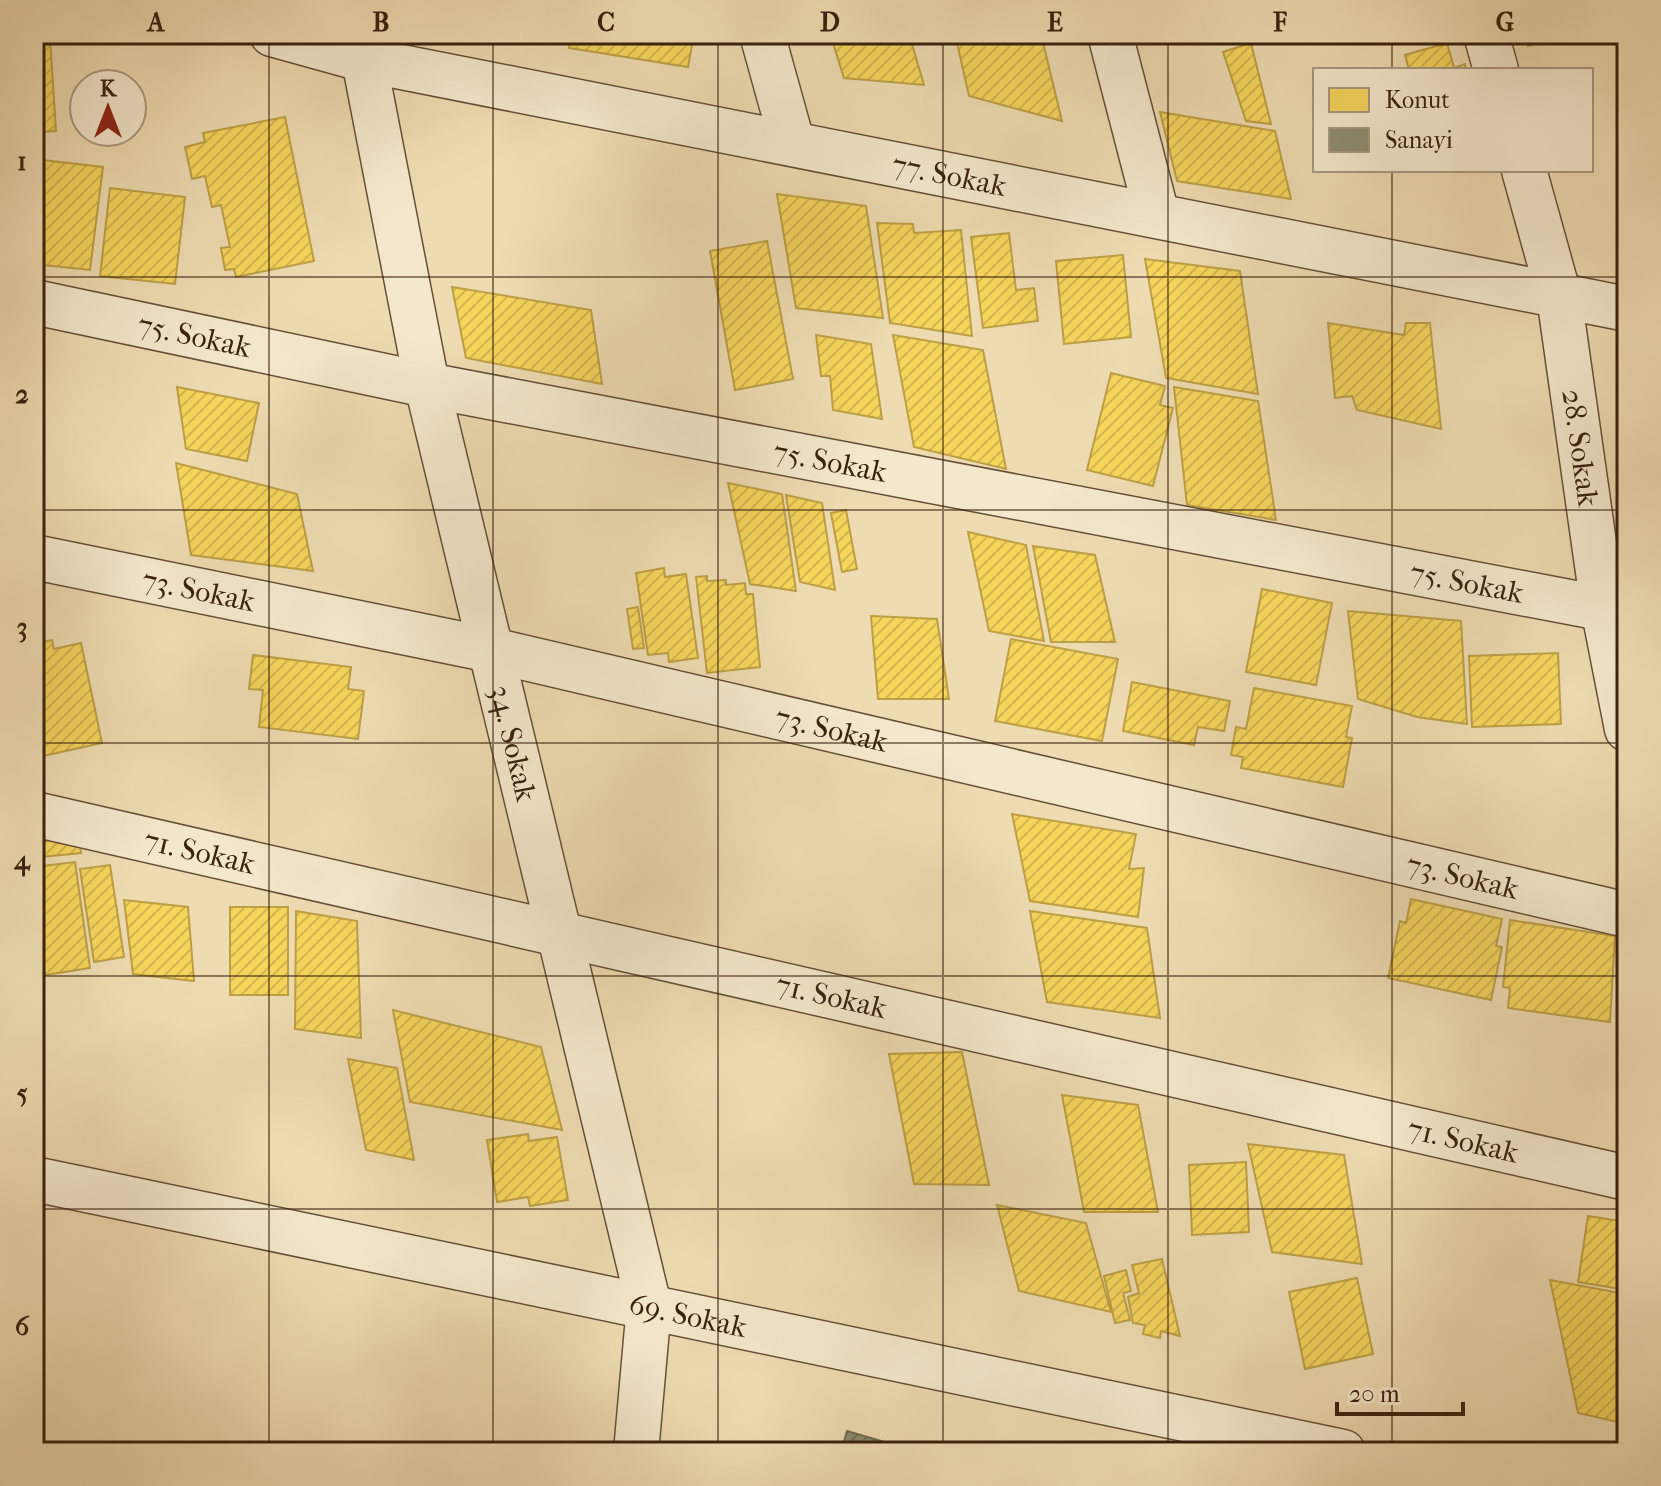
<svg xmlns="http://www.w3.org/2000/svg" width="1661" height="1486" viewBox="0 0 1661 1486" font-family="'IM FELL French Canon',serif">
  <style>
    .homes { fill: url(#homes-hatch); stroke: #bd9f45; stroke-width: 2 }
    .industry { fill: url(#industry-hatch); stroke: #736c52; stroke-width: 2 }
    .lines { fill: none; stroke-linecap: round; stroke-linejoin: round }
    .street-casing { stroke: #665038; stroke-width: 47 }
    .street { stroke: #f4e8cc; stroke-width: 44 }
    .grid { fill: none; stroke: #38210f; stroke-width: 2; stroke-opacity: 0.55 }
    .labels { text-anchor: middle; dominant-baseline: central; stroke-width: 8; stroke-linejoin: round; paint-order: stroke }
    .street-label { font-size: 30px; fill: #38210f; stroke: #f4e8cc }
    .neatline { fill: none; stroke: #38210f; stroke-width: 3 }
    .grid-label { font-size: 26px; text-anchor: middle; font-weight: bold; fill: #38210f }
  </style>
  <defs>
    <pattern id="homes-hatch" width="6" height="6" patternUnits="userSpaceOnUse" patternTransform="scale(2)"><rect width="6" height="6" fill="#f6d55c"/><path d="M-1 1l2-2M0 6l6-6M5 7l2-2" fill="none" stroke="#d4b74f"/></pattern>
    <pattern id="industry-hatch" width="6" height="6" patternUnits="userSpaceOnUse" patternTransform="scale(2)"><rect width="6" height="6" fill="#8c8c6e"/><path d="M-1 1l2-2M0 6l6-6M5 7l2-2" fill="none" stroke="#737259"/></pattern>
  </defs>
  <rect width="100%" height="100%" fill="#eedbb1"/>
  <filter id="stains"><feTurbulence type="fractalNoise" baseFrequency=".0025" numOctaves="4"/><feColorMatrix values="0 0 0 0 .2 0 0 0 0 .09 0 0 0 0 .02 0 0 0 .5 -.17"/></filter>
  <radialGradient id="worn" r=".72"><stop offset=".6" stop-color="#630" stop-opacity="0"/><stop offset="1" stop-color="#630" stop-opacity=".3"/></radialGradient>
  <!-- homes -->
  <path class="homes" d="M572,34H694L688,67L569,48Z
    M870,34H909L924,85L844,78L833,43Z
    M955,34H1041L1062,121L969,96Z
    M1525,34H1574L1528,46Z
    M50,38L56,131L34,132V39Z
    M1251,43L1271,124L1246,121L1223,52Z
    M1447,43L1454,68L1465,64L1466,70H1409L1405,55Z
    M1160,112L1275,131L1291,199L1177,181Z
    M285,117L314,261L236,277L234,269L225,270L221,248L230,247L221,205L212,207L205,176L192,179L185,147L205,142L203,133Z
    M34,159L103,167L90,270L34,264Z
    M110,188L185,197L175,284L100,276Z
    M777,194L866,206L883,318L796,308Z
    M877,223L913,224L914,233L961,230L972,336L890,323Z
    M1009,233L1016,290L1034,288L1038,321L983,328L971,237Z
    M767,241L793,379L735,390L710,251Z
    M1123,255L1131,337L1064,344L1056,261Z
    M1145,259L1240,271L1258,394L1166,378Z
    M452,287L591,310L602,384L466,358Z
    M1328,323L1404,335L1406,323H1430L1441,429L1357,410L1352,396L1335,398Z
    M816,335L871,344L882,419L833,410L830,376H821Z
    M893,335L983,350L1006,469L914,447Z
    M1111,373L1165,386L1160,405L1173,408L1153,486L1087,470Z
    M177,387L259,403L247,461L186,449Z
    M1174,387L1258,401L1276,520L1187,505Z
    M176,463L297,494L313,571L191,555Z
    M728,483L782,494L796,591L750,584Z
    M786,495L822,503L835,590L800,582Z
    M846,510L857,569L842,572L831,513Z
    M968,532L1026,545L1044,641L989,631Z
    M1033,546L1095,555L1115,642H1051Z
    M664,568L665,577L686,574L698,658L669,662L668,653L648,655L636,573Z
    M707,576V581L726,580V585L745,583L746,594H753L760,667L707,673L696,577Z
    M1262,589L1332,603L1316,685L1246,672Z
    M638,607L644,648L633,649L627,609Z
    M1348,611L1461,621L1467,724L1417,717L1358,699Z
    M871,616L937,619L949,699H878Z
    M1011,639L1118,659L1102,741L995,721Z
    M52,640L54,649L81,643L102,743L34,758V644Z
    M1558,653L1561,724L1472,727L1469,656Z
    M253,655L351,667L348,689L364,691L358,739L259,727L263,690L249,689Z
    M1132,682L1230,701L1224,731L1198,727L1194,745L1123,731Z
    M1254,688L1352,706L1346,737L1352,738L1343,787L1241,768L1243,757L1231,755L1236,727L1246,729Z
    M1012,814L1136,834L1129,869L1144,868L1138,917L1030,901Z
    M79,837L81,853L42,857L41,841Z
    M75,862L90,968L45,975L34,904V867Z
    M110,865L124,957L94,962L80,869Z
    M1411,899L1502,919L1496,946L1502,947L1491,1000L1388,978L1400,921L1406,923Z
    M124,900L188,907L194,981L133,974Z
    M230,907H288V995H230Z
    M296,911L357,921L361,1038L295,1029Z
    M1030,911L1147,928L1160,1018L1047,1002Z
    M1510,920L1615,936L1610,1022L1508,1008L1510,988L1503,987Z
    M393,1010L541,1047L562,1130L410,1102Z
    M962,1052L989,1185L914,1184L889,1054Z
    M348,1059L397,1068L414,1160L366,1150Z
    M1062,1095L1138,1105L1158,1212H1084Z
    M528,1134L529,1141L557,1137L568,1200L530,1206L528,1197L497,1202L487,1140Z
    M1248,1144L1344,1155L1362,1264L1272,1252Z
    M1246,1162L1249,1232L1192,1235L1189,1165Z
    M997,1205L1086,1223L1111,1312L1019,1291Z
    M1588,1216L1627,1222V1290L1578,1282Z
    M1162,1259L1180,1336L1161,1331L1160,1338L1143,1334L1145,1325L1133,1323L1128,1297L1139,1293L1132,1265Z
    M1126,1270L1131,1291L1123,1293L1130,1320L1115,1323L1104,1276Z
    M1357,1278L1373,1354L1305,1369L1289,1292Z
    M1550,1280L1620,1293L1627,1332V1424L1578,1413Z"/>
  <!-- industry -->
  <path class="industry" d="M847,1431L898,1446L896,1452H841Z"/>
  <g class="lines">
    <defs>
      <g id="street">
        <path id="s1" d="M272,34L366,60L1627,309"/>
        <path id="s2" d="M359,34L427,385L649,1306L636,1452"/>
        <path d="M762,34L792,142"/>
        <path d="M1110,34L1157,215"/>
        <path d="M1486,34L1496,70"/>
        <path id="s3" d="M1524,170L1559,296L1603,607L1627,729"/>
        <path id="s4" d="M34,302L427,385L1627,613"/>
        <path id="s5" d="M34,557L491,650L1627,915"/>
        <path id="s6" d="M34,814L1627,1178"/>
        <path id="s7" d="M34,1179L1343,1452"/>
      </g>
    </defs>
    <!-- street casing -->
    <use href="#street" class="street-casing"/>
    <!-- street -->
    <use href="#street" class="street"/>
  </g>
  <!-- grid -->
  <path class="grid" d="M269,34V1452M493,34V1452M718,34V1452M943,34V1452M1168,34V1452M1392,34V70M1392,170V1452M34,277H1627M34,510H1627M34,743H1627M34,976H1627M34,1209H1627"/>
  <g class="labels">
    <!-- street labels -->
    <g class="street-label">
      <text stroke="none"><textPath href="#s1" startOffset="692">77. Sokak</textPath></text>
      <text stroke="none"><textPath href="#s4" startOffset="164">75. Sokak</textPath></text>
      <text stroke="none"><textPath href="#s3" startOffset="284">28. Sokak</textPath></text>
      <text stroke="none"><textPath href="#s4" startOffset="812">75. Sokak</textPath></text>
      <text stroke="none"><textPath href="#s4" startOffset="1460">75. Sokak</textPath></text>
      <text stroke="none"><textPath href="#s5" startOffset="168">73. Sokak</textPath></text>
      <text stroke="none"><textPath href="#s5" startOffset="816">73. Sokak</textPath></text>
      <text stroke="none"><textPath href="#s2" startOffset="726">34. Sokak</textPath></text>
      <text stroke="none"><textPath href="#s6" startOffset="170">71. Sokak</textPath></text>
      <text stroke="none"><textPath href="#s5" startOffset="1464">73. Sokak</textPath></text>
      <text stroke="none"><textPath href="#s6" startOffset="818">71. Sokak</textPath></text>
      <text stroke="none"><textPath href="#s6" startOffset="1466">71. Sokak</textPath></text>
      <text stroke="none"><textPath href="#s7" startOffset="668">69. Sokak</textPath></text>
    </g>
  </g>
  <!-- margin -->
  <rect width="1661" height="1486" fill="none" stroke="#eedbb1" stroke-width="88"/>
  <!-- legend -->
  <rect x="1313" y="68" width="280" height="104" fill="#f4e8cc" stroke="#a99880" stroke-width="2"/>
  <rect x="1329" y="88" width="40" height="24" fill="#f6d55c" stroke="#a99880" stroke-width="2"/>
  <text x="1385" y="108" font-size="24" fill="#38210f">Konut</text>
  <rect x="1329" y="128" width="40" height="24" fill="#8c8c6e" stroke="#a99880" stroke-width="2"/>
  <text x="1385" y="148" font-size="24" fill="#38210f">Sanayi</text>
  <!-- north arrow -->
  <g transform="translate(108 108)"><circle r="38" fill="#f4e8cc" stroke="#a99880" stroke-width="2"/>
  <path d="M0-6L14 30L0 20L-14 30Z" fill="#8f2418"/>
  <text y="-12" font-size="22" font-weight="bold" text-anchor="middle" fill="#38210f">K</text>
  </g>
  <!-- scale -->
  <path d="M1337 1402v12h126v-12" fill="none" stroke="#38210f" stroke-width="4"/>
  <text x="1349" y="1402" font-size="24" fill="#38210f" stroke="#f4e8cc" stroke-width="6" paint-order="stroke">20 m</text>
  <rect x="44" y="44" width="1573" height="1398" class="neatline"/>
  <g class="grid-label">
    <text x="156" y="31">A</text>
    <text x="381" y="31">B</text>
    <text x="606" y="31">C</text>
    <text x="830" y="31">D</text>
    <text x="1055" y="31">E</text>
    <text x="1280" y="31">F</text>
    <text x="1505" y="31">G</text>
    <text x="22" y="170">1</text>
    <text x="22" y="403">2</text>
    <text x="22" y="636">3</text>
    <text x="22" y="869">4</text>
    <text x="22" y="1102">5</text>
    <text x="22" y="1335">6</text>
  </g>
  <rect width="100%" height="100%" filter="url(#stains)"/>
  <rect width="100%" height="100%" fill="url(#worn)"/>
</svg>
